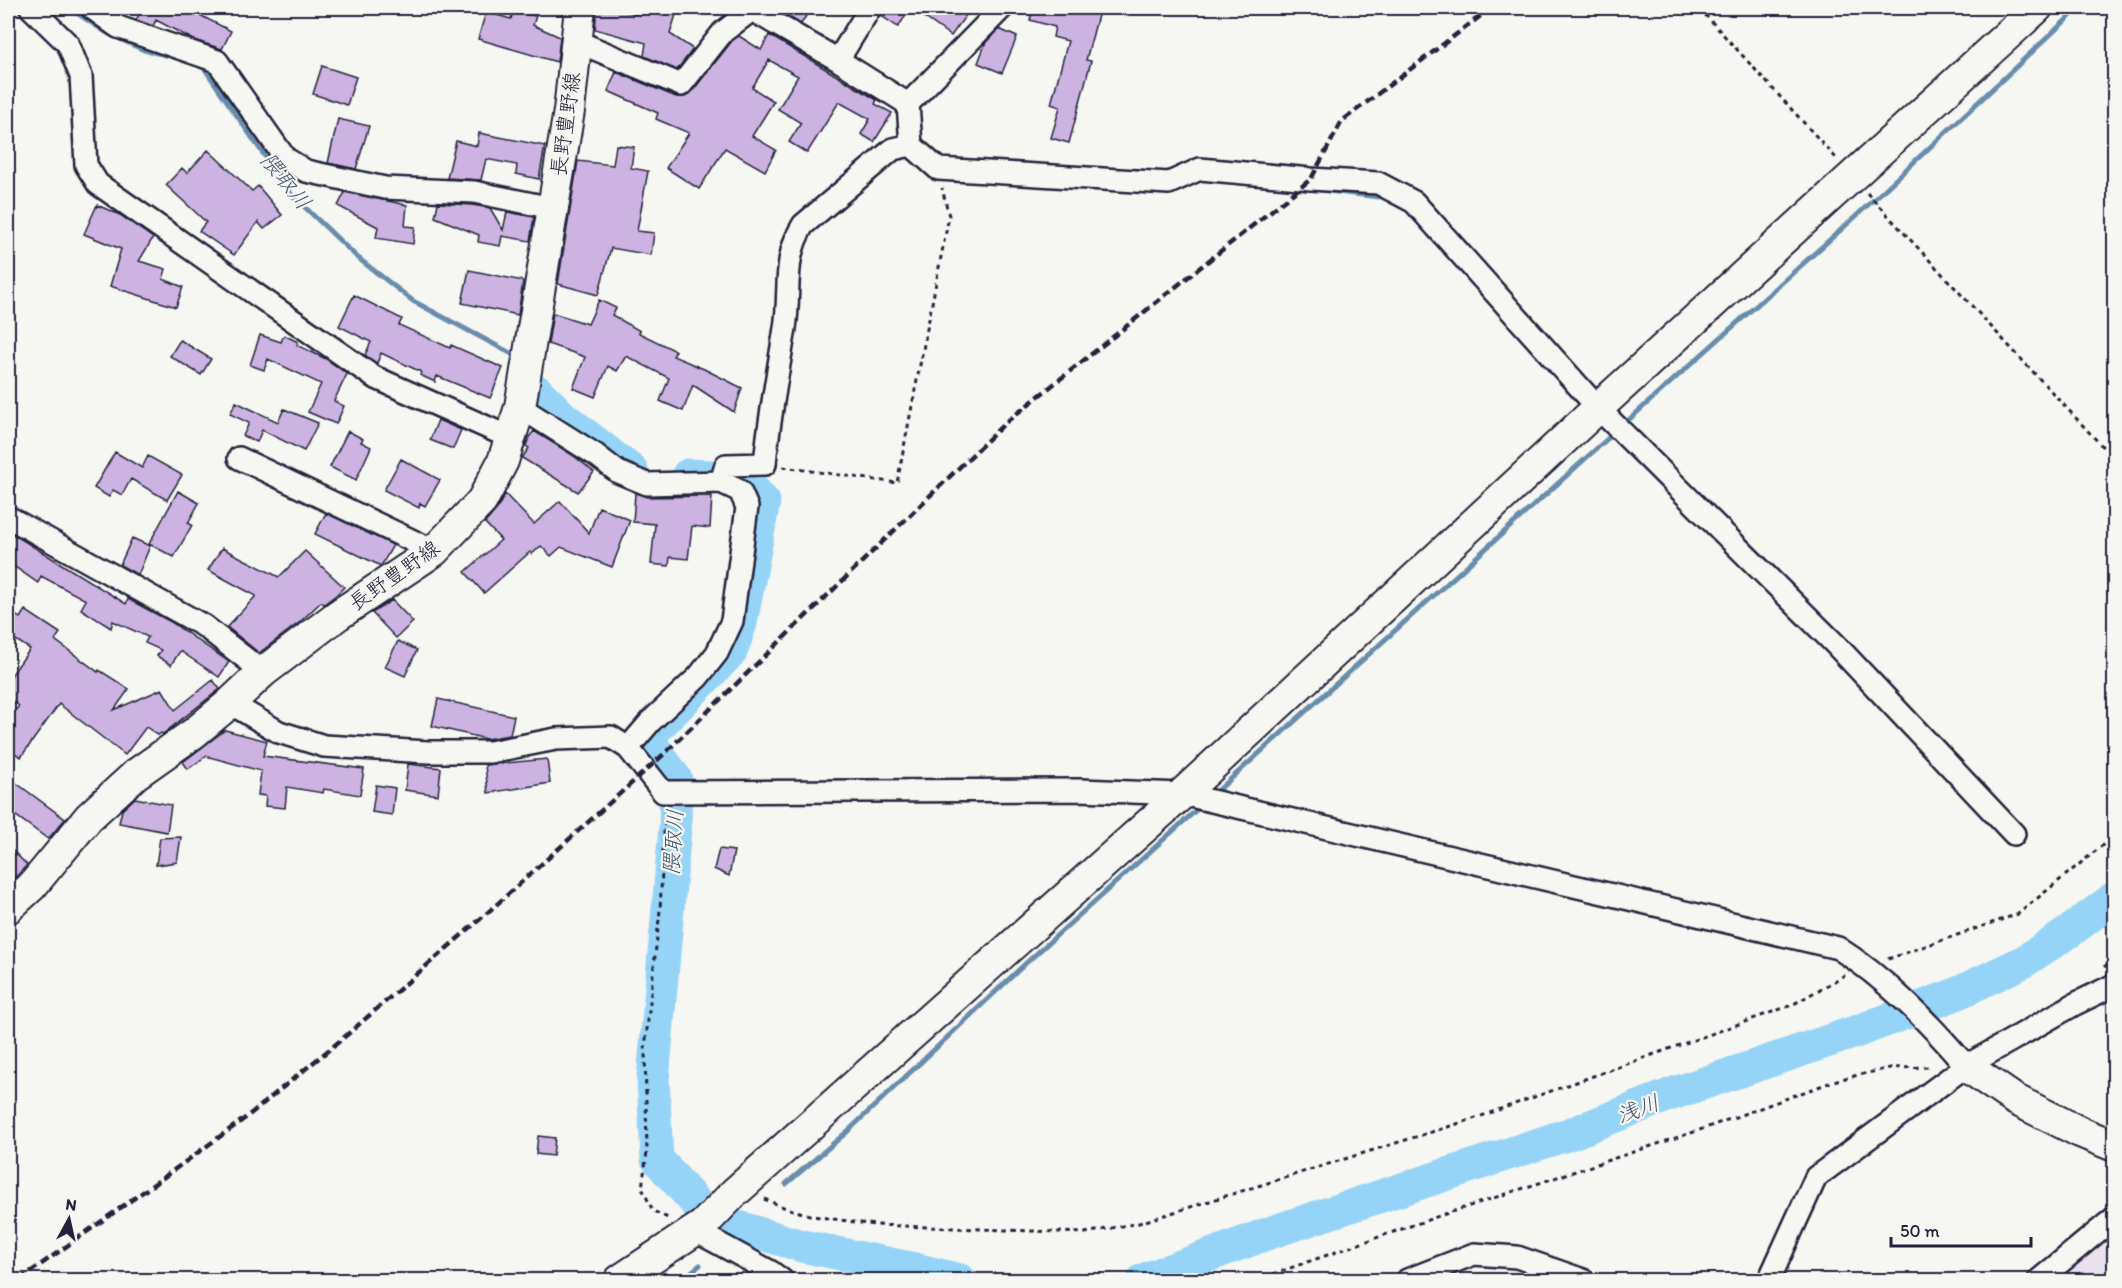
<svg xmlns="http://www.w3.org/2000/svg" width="2122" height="1288" viewBox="0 0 2122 1288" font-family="Itim,'Klee One',sans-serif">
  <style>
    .built { fill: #e9e2ed }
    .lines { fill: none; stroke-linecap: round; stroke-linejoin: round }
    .stream { stroke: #688dac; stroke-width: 5 }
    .river { stroke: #96d4f7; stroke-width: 33 }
    .building { fill: #ccb3e2; stroke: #22223b; stroke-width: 1.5 }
    .street-casing { stroke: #22223b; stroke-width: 26 }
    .secondary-casing { stroke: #22223b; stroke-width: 34 }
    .path { stroke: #22223b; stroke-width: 3; stroke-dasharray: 4.5 4.5; stroke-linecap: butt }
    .street { stroke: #f6f6f2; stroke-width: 21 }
    .secondary { stroke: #f6f6f2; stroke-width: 30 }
    .rail { stroke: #22223b; stroke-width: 4.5; stroke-dasharray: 9 4.5; stroke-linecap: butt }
    .labels { text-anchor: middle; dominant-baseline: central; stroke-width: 4.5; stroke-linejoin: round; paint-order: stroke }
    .street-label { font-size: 21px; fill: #22223b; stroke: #f6f6f2 }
    .water-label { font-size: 22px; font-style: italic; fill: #455773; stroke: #f6f6f2 }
  </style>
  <rect width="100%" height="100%" fill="#f6f6f2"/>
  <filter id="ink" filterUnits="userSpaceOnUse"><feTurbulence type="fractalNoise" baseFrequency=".0167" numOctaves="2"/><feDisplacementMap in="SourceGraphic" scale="12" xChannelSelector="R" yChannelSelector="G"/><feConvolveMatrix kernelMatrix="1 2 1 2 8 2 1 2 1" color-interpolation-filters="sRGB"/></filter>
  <g filter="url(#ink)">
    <!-- built -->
    <path class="built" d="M2114,1229V1280H2054Z"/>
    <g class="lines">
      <!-- stream -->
      <path class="stream" d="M69,8L107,33L144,50L175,57
        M195,63L205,69L291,194L358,258L413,301L514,355
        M1320,190L1379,197
        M1623,425L1854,218L2079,8
        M1213,795L1616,431
        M786,1184L848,1131L1026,963L1202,805
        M681,1280L700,1265"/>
      <!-- river -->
      <path class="river" d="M537,391L563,417L632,471
        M688,475L734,477L748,484L764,502L741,623L731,652L647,738L676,779L675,828L653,1079L657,1159L705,1213L725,1223L802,1246L915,1269L960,1280
        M1143,1280L1275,1231L1575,1132L1669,1095L1858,1031L1956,994L2023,962L2069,932L2114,898"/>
    </g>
    <!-- building -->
    <path class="building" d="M133,8H186L231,31L222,49L194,40L156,20L153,26L136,20L141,11Z
      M597,8H612L636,14L637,8H678L670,34L693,49L677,70L644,56L646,43L595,29Z
      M786,8H811L801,24L782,13Z
      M883,8H911L898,27L880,15Z
      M911,8H971L951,36Z
      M1033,8H1100L1086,60L1091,61L1069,143L1051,138L1060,107L1051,104L1068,41L1053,37L1055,27L1030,20Z
      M486,12L511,19L513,12L536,16L533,25L560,37L557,62L478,39Z
      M999,29L1017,37L1002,73L978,63L986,42Z
      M769,35L877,100L875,104L892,113L874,142L861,134L870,119L839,102L807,153L789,142L801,123L778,109L798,76L769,60L752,88L774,101L752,136L776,150L765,171L725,148L699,189L666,168L689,133L656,119L658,113L608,91L616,72L676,97H685L691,93L732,41L739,36L761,50Z
      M322,66L356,77L347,105L313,94Z
      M338,119L369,126L356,169L328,163Z
      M479,133L545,146L539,179L516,174L517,165L486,159L481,180L447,178L456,141L477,146Z
      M616,145L634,147L631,168L648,171L637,231L654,233L651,255L611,248L598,295L558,284L578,161L613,165Z
      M208,150L252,191L258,186L282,215L264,229L258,222L234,255L199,231L206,222L166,185L182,168L187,173Z
      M345,192L407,205L405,226L415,227L413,244L376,238L378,227L338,206Z
      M438,203L472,205L490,208L503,230L507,212L534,217L530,241L502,236L500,246L478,242L479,235L435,217Z
      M97,205L120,215L153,238L139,261L166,269L163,279L183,287L176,307L110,286L121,249L84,234Z
      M469,270L523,281L518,315L462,303Z
      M354,295L402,319L399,325L450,348L451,345L503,368L490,398L437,376L435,382L420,375L421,372L381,353L377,363L365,355L371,342L339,326Z
      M599,300L616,308L612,315L640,331L639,333L676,351L673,356L704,369L742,388L734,412L693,385L683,411L660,401L669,378L626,356L617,371L608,366L595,397L573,388L585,357L548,344L553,313L588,324Z
      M260,335L281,342L284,335L298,342L297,345L326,359L347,374L334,401L344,406L336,424L308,412L321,384L268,359L264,370L250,365Z
      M180,340L211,359L201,375L170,356Z
      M236,402L278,422L284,409L318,423L304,451L262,430L257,442L243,436L249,423L230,414Z
      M438,420L461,430L453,449L430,440Z
      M348,431L363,439L361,442L371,447L356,480L330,467Z
      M534,431L574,456L594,472L578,492L522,458L529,448L526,446L529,437Z
      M115,452L142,468L148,456L182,475L167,500L131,479L122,495L113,490L109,497L94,488Z
      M401,459L440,480L425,506L420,503L419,508L384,490Z
      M178,491L199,503L188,523L192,525L174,557L149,544Z
      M635,493L647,497L712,496L710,528L692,526L688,559L670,557L669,566L651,564L655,524L633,522Z
      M505,494L534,524L560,501L589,533L599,507L630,520L612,567L561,547L551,556L541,546L532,554L530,552L484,593L465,572L501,540L485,523L497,509Z
      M326,513L393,545L381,566L315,534Z
      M8,531L126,604L128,599L171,622L229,662L219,677L180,651L171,665L157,656L161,650L145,643L148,637L113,621L111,628L81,609L86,600L41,576L38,583L8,562Z
      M132,538L150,546L138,575L120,565Z
      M222,548L279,577L305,551L344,587L336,595L324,604L321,602L300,622L259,653L227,627L256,596L208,570Z
      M392,600L413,622L396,638L372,613Z
      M8,610L20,618L25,610L60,633L55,640L98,672L99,670L129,689L114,710L162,689L175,710L213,680L220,689L163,734L161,733L158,735L146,727L125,755L59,704L21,757L8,749V718L19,706L8,697V680L30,649L8,635Z
      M398,641L417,650L405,676L385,667Z
      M438,699L514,716L510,735L486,739L432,726Z
      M225,730L267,741L263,756L364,769L360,795L324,789L323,793L287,787L285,808L265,806L266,796L258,795L261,771L206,756L188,769L183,762Z
      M547,759L550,783L488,793L485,765Z
      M408,764L441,768L438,795L405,790Z
      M8,777L65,819L48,839L8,810Z
      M376,785L395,788L392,815L372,812Z
      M135,798L171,805L167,832L119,823L122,810Z
      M181,837L177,862L156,865L160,838Z
      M8,846L27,865L8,885Z
      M719,849L734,851L729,876L714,869Z
      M538,1136L555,1138L553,1156L536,1154Z"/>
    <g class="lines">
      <defs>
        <path id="street" d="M31,8L68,44L81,76L86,165L98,184L374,377L511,438
          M92,8L118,27L217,61L285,158L306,171L385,188L474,192L552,208
          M870,8L838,60L908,104
          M1002,8L908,104L911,145L938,169L1169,183L1200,169L1311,179L1378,183L1414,202L1598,408L1835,644L2014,834
          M576,41L681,85L723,32L752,10L838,60
          M520,407L596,455L618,472L647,484L721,482
          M239,458L434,551
          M8,517L204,626L263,672
          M230,703L279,732L324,746L428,752H490L556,739L611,737L628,748L663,792L1080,790L1182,794L1838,948C1884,977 1931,1024 1966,1066
          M628,748L651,721L698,677L717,653L732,621L747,507L740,491L721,482L726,465L765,464C769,418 778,373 785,328C791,291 782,259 803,225L893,149L911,145
          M694,1230L771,1272L782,1280
          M1407,1280L1474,1254L1517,1257L1583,1280
          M1769,1280L1816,1177L1966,1066L2075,1004L2114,985
          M2039,1280L2114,1218"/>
        <path id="secondary" d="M8,908L32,886L89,817L136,774L194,733L230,703L263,672L338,615L434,551L482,501L503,461L520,407L569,111L580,8
          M1966,1066L2014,1099L2080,1132L2114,1146
          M620,1280L703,1225L734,1193L1182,794L1598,408L2037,8"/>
      </defs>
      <!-- street casing -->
      <use href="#street" class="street-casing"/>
      <!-- secondary casing -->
      <use href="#secondary" class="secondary-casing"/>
      <!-- path -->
      <path class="path" d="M1699,8L1837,159
        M1867,193L2114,459
        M783,467L897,483L949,216L942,188
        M665,812L660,910L645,1048L647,1152L642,1188L653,1211L670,1219
        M1888,959L2018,914L2114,836
        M2104,967L2114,959
        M764,1199L786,1208L813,1216L875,1225L1085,1233L1139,1223L1470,1120L1792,1005L1845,975
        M1256,1280L1439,1216L1697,1131L1837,1080L1890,1068L1931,1067"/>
      <!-- street -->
      <use href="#street" class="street"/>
      <!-- secondary -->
      <use href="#secondary" class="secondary"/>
      <!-- rail -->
      <path class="rail" d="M19,1280L185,1162L244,1119L341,1040L486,914L664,754L1005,423L1311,179L1342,121L1491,8"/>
    </g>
  </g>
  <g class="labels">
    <!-- street labels -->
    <g class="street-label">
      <text transform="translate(565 124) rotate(-82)">長野豊野線</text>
      <text transform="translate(394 575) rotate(-35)">長野豊野線</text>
    </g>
    <!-- water labels -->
    <g class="water-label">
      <text transform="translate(286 181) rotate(51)">隈取川</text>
      <text transform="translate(673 842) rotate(-86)">隈取川</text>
      <text transform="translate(1638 1109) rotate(-20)">浅川</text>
    </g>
  </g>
  <!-- margin -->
  <rect width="2122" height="1288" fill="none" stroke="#f6f6f2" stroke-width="30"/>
  <rect x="15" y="15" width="2092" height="1258" fill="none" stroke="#22223b" stroke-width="2" filter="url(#ink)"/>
  <!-- north arrow -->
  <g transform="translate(69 1219) rotate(8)" stroke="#f6f6f2" stroke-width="4.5" paint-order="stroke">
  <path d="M0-4.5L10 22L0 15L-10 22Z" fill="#22223b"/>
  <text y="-9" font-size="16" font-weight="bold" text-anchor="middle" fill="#22223b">N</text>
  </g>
  <!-- scale -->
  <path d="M1891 1237v9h140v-9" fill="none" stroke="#22223b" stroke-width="3"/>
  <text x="1900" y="1237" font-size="18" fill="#22223b" stroke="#f6f6f2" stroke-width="4.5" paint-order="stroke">50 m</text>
</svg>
